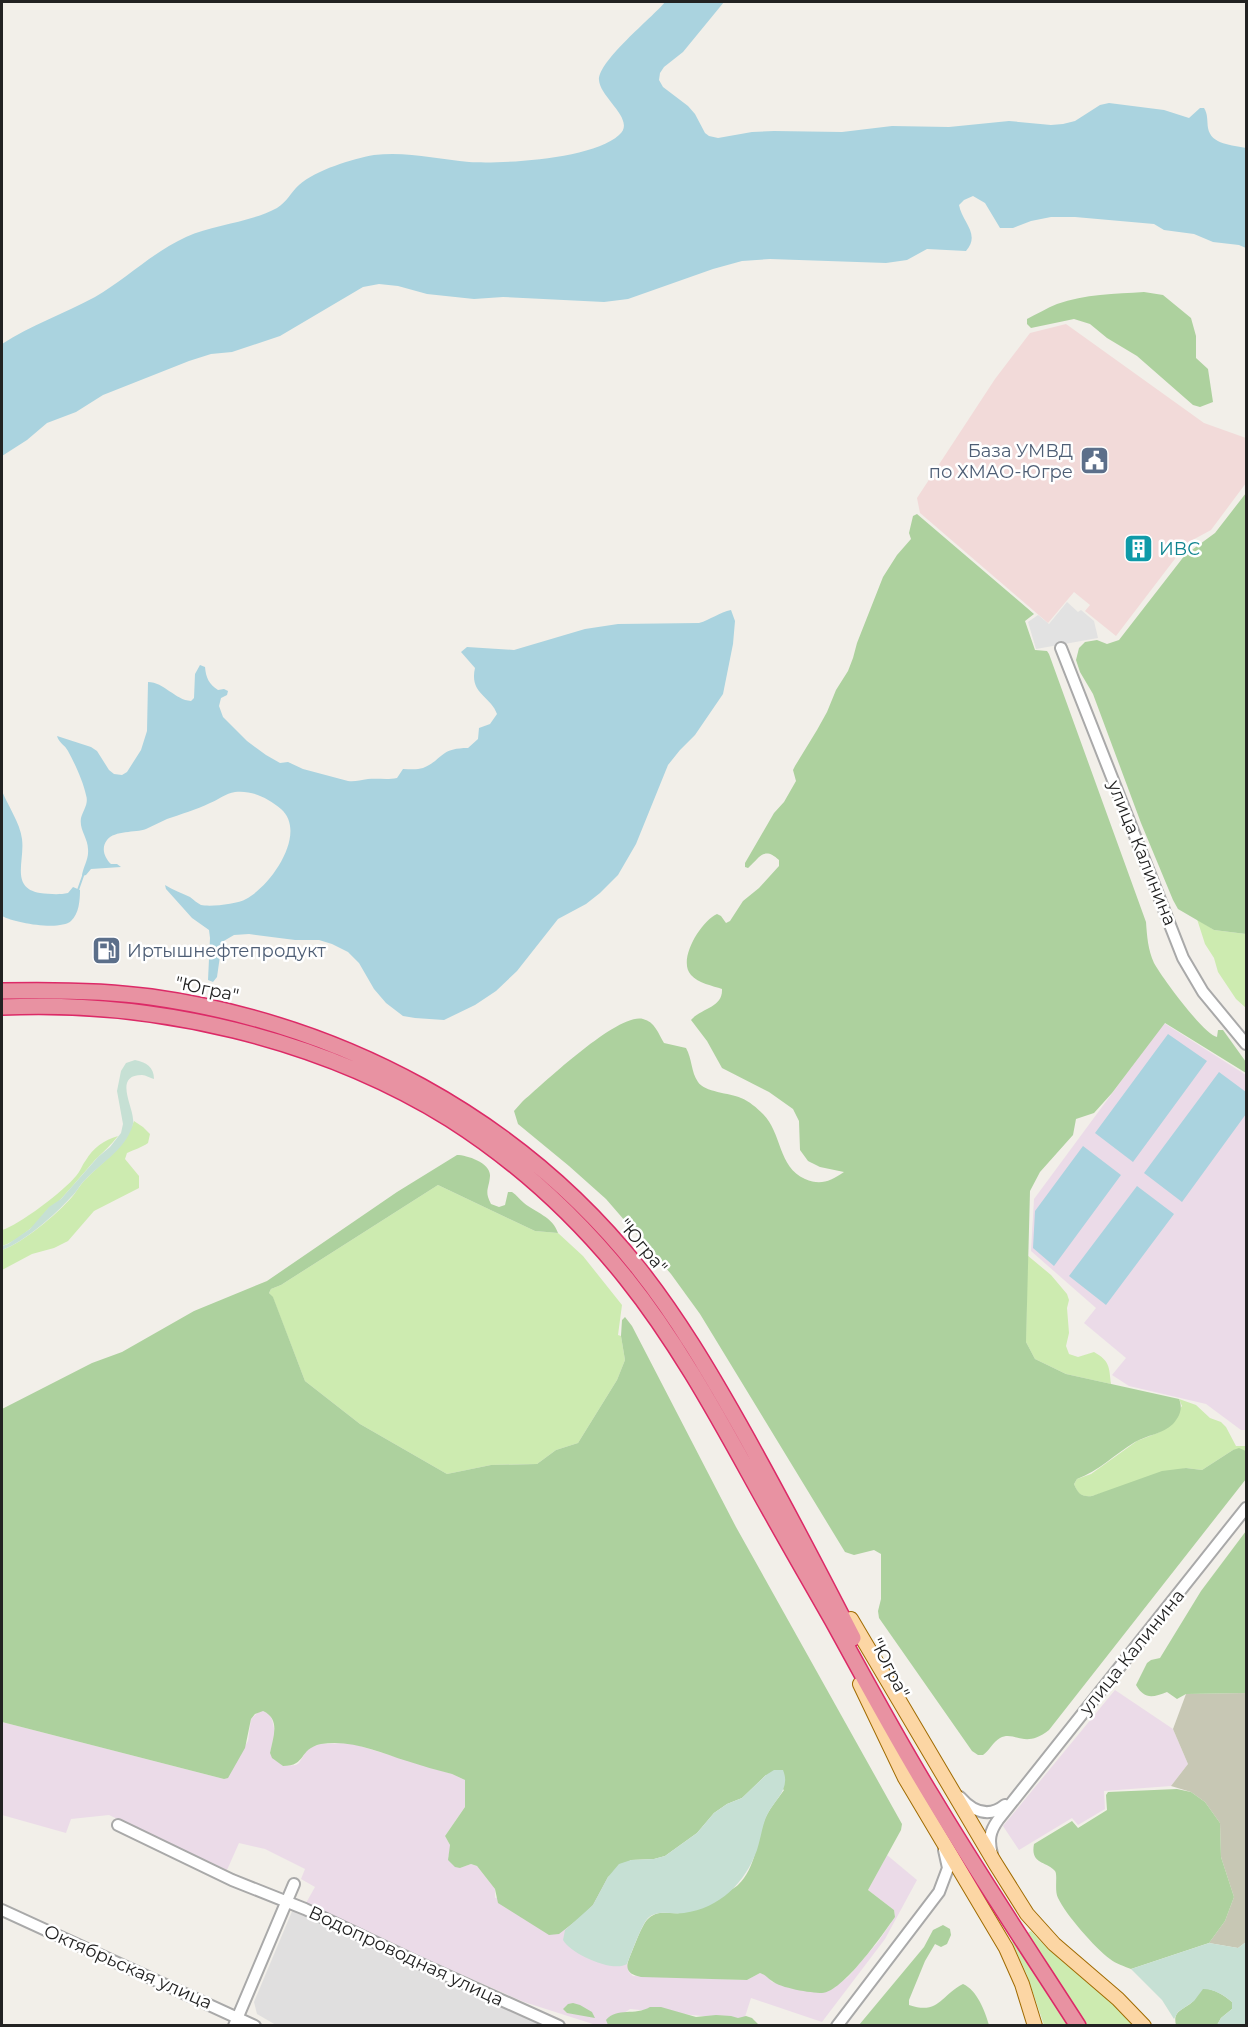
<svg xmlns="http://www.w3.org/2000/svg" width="1248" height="2027" viewBox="0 0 1248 2027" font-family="Montserrat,sans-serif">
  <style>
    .residential { fill: #e0dfdf }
    .commercial { fill: #f2dad9 }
    .industrial { fill: #ebdbe8 }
    .construction { fill: #c7c7b4 }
    .grass { fill: #cdebb0 }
    .forest { fill: #add19e }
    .wetland { fill: #c6e0d4 }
    .parking { fill: #e2e2e2 }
    .water { fill: #aad3df }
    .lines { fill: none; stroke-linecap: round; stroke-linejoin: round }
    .stream { stroke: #aad3df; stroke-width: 2 }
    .minor-casing { stroke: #a9a9a9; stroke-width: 14 }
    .major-casing { stroke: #a06b00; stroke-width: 16 }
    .highway-casing { stroke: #dc2a67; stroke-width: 18 }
    .minor { stroke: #fff; stroke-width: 10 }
    .major { stroke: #fcd6a4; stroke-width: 14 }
    .highway { stroke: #e892a2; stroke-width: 15 }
    .labels { text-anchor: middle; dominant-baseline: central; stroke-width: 5; stroke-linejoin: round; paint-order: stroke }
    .service-label { font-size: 18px; fill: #4e5e75; stroke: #fff; text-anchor: end }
    .culture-label { font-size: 18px; fill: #0d838f; stroke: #fff; text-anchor: start }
    .street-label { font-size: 18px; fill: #222; stroke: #fff }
  </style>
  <rect width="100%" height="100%" fill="#f2efe9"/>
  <!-- residential -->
  <path class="residential" d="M293,1909L548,2025H276L257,2014L254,2002Z"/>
  <!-- commercial -->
  <path class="commercial" d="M1066,324L1204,423L1246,438V483L1211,530L1187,543L1116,636L1085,611L1090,605L1074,592L1048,623L920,513L917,498L995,379L1030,333Z"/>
  <!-- industrial -->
  <path class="industrial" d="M1164,1023L1246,1075V1430H1241L1206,1404L1129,1386L1112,1375L1126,1358L1084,1323L1096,1308L1031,1251L1034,1199Z
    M1115,1690L1173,1729L1188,1764L1171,1786L1104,1791L1105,1809L1078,1825L1072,1818L1019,1850L1003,1826Z
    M259,1711H263L268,1713L272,1719L275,1733L270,1753L283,1766L296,1765L299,1763L307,1750L311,1747L321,1744L350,1743L452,1774L465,1780V1807L445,1836L450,1845L451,1850L448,1857L460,1868L471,1864L477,1866L495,1889V1898L608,1877L629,1972L633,1976L747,1980L760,1973L766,1975L772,1982L795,1989H832L848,1977L878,1942L895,1917L894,1910L868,1890L887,1855L917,1880L885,1939L822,2022L751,1998L744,2020L630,2009L607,2025H596L524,2002L371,1935L306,1903L315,1887L301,1879L305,1869L265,1849L239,1843L227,1870L109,1815L71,1819L66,1833L2,1815V1722L224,1779L248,1741L251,1719Z"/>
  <!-- construction -->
  <path class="construction" d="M1246,1693V1942L1238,1948L1209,1943L1225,1921L1234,1897L1221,1857L1220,1823L1205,1802L1191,1792L1171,1786L1188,1764L1173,1729L1186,1694Z"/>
  <!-- grass -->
  <path class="grass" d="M1197,919L1214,930L1246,934V1008L1236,999L1218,972L1214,958L1205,944Z
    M134,1121L143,1127L150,1134L148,1143C141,1148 135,1149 127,1153L125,1159L139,1176V1188L94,1211L68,1241L54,1248L32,1254L2,1270V1250C24,1242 56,1215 72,1197C77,1191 81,1183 87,1178C104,1161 126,1144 134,1121Z
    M118,1136C111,1145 103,1152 95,1160C73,1185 33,1236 2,1246V1230C18,1226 65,1190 76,1176C80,1172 82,1165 86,1160C93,1148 104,1140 118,1136Z
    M438,1185L535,1231L558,1233L583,1256L622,1305L618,1335L621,1336L625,1360L617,1380L578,1443L556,1450L537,1464L491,1465L447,1474L360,1424L305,1381L273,1298L269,1293L271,1289L281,1285Z
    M1027,1255L1051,1275L1067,1294L1069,1300L1067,1308L1069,1333L1066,1346L1069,1354L1078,1357L1094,1352C1110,1361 1109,1367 1111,1384L1066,1374L1035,1359L1026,1342Z
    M1179,1399L1196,1405L1210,1418L1221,1422L1226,1427L1236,1446H1246V1451L1233,1450L1202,1470L1186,1468L1092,1496C1081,1497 1078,1494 1074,1484L1077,1479L1091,1474L1137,1441L1160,1432L1182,1406Z
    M1031,1931C1062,1966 1103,1990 1134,2025H1044L1027,1975L1012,1942Z"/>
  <!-- forest -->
  <path class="forest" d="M1144,292L1163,295L1191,318L1196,336V358L1208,369L1213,402L1200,407L1193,405L1137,356L1107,338L1090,324L1074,319L1031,328L1027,324V319C1037,314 1047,308 1057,304C1085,294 1115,294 1144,292Z
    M1246,493V934L1214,930L1178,909L1173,900L1141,823L1093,694L1080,672L1076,660L1079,648L1085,642L1097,640L1107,644L1119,640L1185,555L1215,533Z
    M917,514L1034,614L1025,621L1035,650L1047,651L1049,654L1146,922C1147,936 1148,950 1154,963C1161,976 1204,1035 1217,1037L1218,1030H1223L1246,1062V1073L1165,1023L1112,1093L1094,1113L1076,1119L1073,1135L1040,1172L1030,1191L1026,1342L1035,1359L1066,1374L1179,1399C1183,1408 1180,1416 1173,1424C1163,1434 1147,1435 1135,1442C1115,1454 1099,1471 1077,1479L1074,1484C1078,1494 1082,1497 1092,1496L1162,1471L1186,1468L1202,1470L1233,1450L1239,1448L1246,1451V1479L1049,1730C1024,1750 1015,1730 1000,1738C993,1742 989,1751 983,1755H978L972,1751L879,1618L878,1611L881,1599V1554L874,1550L854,1555L845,1552L700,1314L671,1274L606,1199L569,1166L518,1124L514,1111L522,1102C542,1085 618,1012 643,1019C655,1022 658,1033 664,1043L686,1048C692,1058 691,1072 698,1082C704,1092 730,1093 741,1098C749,1101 757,1108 763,1114C782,1133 778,1167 805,1179C821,1186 830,1181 844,1172L820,1167L808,1161L800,1150L799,1121L793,1109L769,1092L722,1068L707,1041L691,1020C701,1008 723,1008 722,989C713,986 698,983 691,975C677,960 701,921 717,914L721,916L726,923L730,921L743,901L759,888L779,866V860C764,846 760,857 748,868L745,867V863L774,813L784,802L796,781L793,770L795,766L817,730L827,712L836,690L848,671L853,658L857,643L883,577L897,555L911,539L909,533L913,516Z
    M457,1155C467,1155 491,1163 490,1176C489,1189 484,1191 491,1204L499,1207L505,1205L508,1192H512C517,1195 519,1199 524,1203C535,1212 553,1217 558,1233L535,1231L438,1185L281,1285L271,1289L269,1293L273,1297L305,1381L360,1424L447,1474L491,1465L537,1464L556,1450L578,1443L617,1380L625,1360L621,1336L622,1320L625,1317L632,1326L736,1527L902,1824L901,1830L868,1890L894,1910L895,1917C883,1934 843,1992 822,1993C811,1993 780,1988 772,1981C767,1978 766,1975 760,1973L747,1980L641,1977C631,1975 624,1971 629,1959C633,1950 642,1923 649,1918C660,1908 672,1916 684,1912C694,1909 732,1891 738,1885C756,1868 756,1842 764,1821C769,1809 777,1800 784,1790L766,1775L742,1798L727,1804L714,1813L697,1833L665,1856L654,1859L631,1860L608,1877L593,1905L581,1917L559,1934L549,1935L498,1903L495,1889L477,1866L471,1864L460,1868L455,1867L448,1860L450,1845L445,1836L465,1807V1780L452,1774C437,1770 422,1766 407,1761C379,1752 351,1739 321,1744C298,1749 307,1766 283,1766L272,1758L270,1753C273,1738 281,1719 263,1711L255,1714L251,1719L245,1748L228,1778L224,1779L2,1722V1409L92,1363L122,1352L194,1311L267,1281L397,1192Z
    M1246,1531V1693L1186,1694L1177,1699L1167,1692C1152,1698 1144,1699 1136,1685L1147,1663L1151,1660L1160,1658L1201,1591Z
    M1177,1789L1191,1792L1205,1802L1220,1823L1221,1857L1234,1897L1225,1921L1209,1943L1131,1969C1124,1966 1116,1964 1110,1959C1095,1948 1066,1915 1058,1898C1054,1890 1058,1875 1055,1871C1047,1861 1030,1865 1034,1844L1072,1821L1078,1828L1107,1810L1106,1795L1108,1792Z
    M943,1925L950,1929L951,1935L947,1944L941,1947L935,1944L925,1961L909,2000V2005C939,2015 940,1996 963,1984C977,1990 985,2011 989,2025H859L924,1947L933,1930Z
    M1203,1988C1214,1989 1224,1995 1232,2002V2009L1221,2018L1217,2025H1176C1172,2009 1186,2010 1194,2000C1197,1996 1199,1992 1203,1988Z
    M573,2003L580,2005L592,2012L595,2018L567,2013L563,2009L568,2004Z
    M650,2007H661L696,2017L716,2015L731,2016L738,2018L746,2016L752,2018L759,2025H608L606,2020C617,2007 635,2016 650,2007Z"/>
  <!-- wetland -->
  <path class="wetland" d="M135,1060C146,1062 154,1067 154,1079C150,1078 146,1075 142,1075C114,1075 132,1104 133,1119C134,1123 132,1128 130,1132C121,1152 100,1164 86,1179C80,1184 77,1192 71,1197C55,1215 24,1242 2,1250V1246L8,1244L30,1229L49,1207L61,1199L98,1157L110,1147L121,1133L123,1124L117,1091L121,1071L126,1063Z
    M774,1770H783C791,1789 775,1799 767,1815C762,1826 761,1838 757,1850C745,1883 720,1908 684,1913C671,1915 659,1909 648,1918C642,1924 631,1954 627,1964C613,1973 571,1954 563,1940L565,1930L593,1905L608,1877L619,1864L631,1860L654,1859L665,1856L697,1833L714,1813L727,1804L742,1798L766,1775Z
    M1246,1942V2025H1217L1221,2018L1232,2009V2002C1224,1995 1214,1989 1203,1989L1194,2001L1178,2012L1174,2019L1162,2000L1131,1969L1209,1943L1238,1948Z"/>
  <!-- parking -->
  <path class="parking" d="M1067,602L1078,612L1081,610L1094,621L1098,638L1036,649L1028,622L1038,615L1049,624Z"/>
  <!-- water -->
  <path class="water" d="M665,2H724L683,52L664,67L660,73L659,80L663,87L688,106L695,114L705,133L709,136L718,138L752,132L774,131L842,132L892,126L949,127L1009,121L1051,125L1063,124L1075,121L1100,105L1109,103L1164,110L1189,118L1200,108H1204C1208,114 1207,121 1208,128C1211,145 1233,145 1246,148V248L1239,245L1213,242L1194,234L1164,230L1154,224L1075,217H1051L1031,221L1013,228H1000L985,203L973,196L964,200L959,205C962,222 981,234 966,251L927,249L907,260L886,263L770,259L742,261L713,269L628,299L604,302L503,297L474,299L427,294L398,286L379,284L363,287L280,336L232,352L211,354L189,361L103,395L76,412L47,423L27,440L2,456V344C31,325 64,314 95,297C126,279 153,252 186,237C215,224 249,223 277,208C287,202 291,192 299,185C316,170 352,159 374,155C406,151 438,159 469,162C505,164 593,159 619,135C637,120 600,98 599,80C599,60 651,19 665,2Z
    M731,610L735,621L733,644L723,694L695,735L680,750L668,765L636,844L618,875L600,893L586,904L558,919L517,971L496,991L475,1005L444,1020L415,1018L403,1016L386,1003L374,989L359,963L348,952L332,944L319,940H295L249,934L234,935L222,942L217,977L213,982L208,980L210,938L209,930L192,918L166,889L165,885C173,890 182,893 190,897C194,900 197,903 201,905C211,907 238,904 246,899C271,886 308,833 281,809C268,798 252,790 235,792C226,793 218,800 210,803C196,810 181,814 167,819C160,822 153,826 146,829C135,833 115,830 107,840C101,848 104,857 111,864H117L121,867L91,869L86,875L82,876C83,866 89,860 88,849C88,838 79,830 81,818C83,810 89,804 86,795C83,781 75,764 68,751C65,745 59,743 57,736L91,747L97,751L109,770L114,774L122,775L127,772L141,750L147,731L148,682C164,682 175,700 191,701L194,698L195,674L200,665L205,667C206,678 209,684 218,690L224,689L228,691L227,695L221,698L219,706L223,717L247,741L266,755L280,763L288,762L303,769L348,781C355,782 360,780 368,779C378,778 387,780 397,778L403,769C409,769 417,770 423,768C443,760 439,748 468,748L478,739L479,728L490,724L497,714C491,696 469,694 475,668L461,652L467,647L514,650L585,629L618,624L699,623C710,620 720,612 731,610Z
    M2,791C8,806 20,823 22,839C25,861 10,888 40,893C49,894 59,895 68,893L73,887L80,890C80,900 79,914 71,921C60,931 14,923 2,916Z
    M1168,1034L1207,1061L1133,1162L1095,1133Z
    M1219,1072L1246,1092V1114L1182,1202L1144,1173Z
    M1083,1146L1121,1175L1054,1266L1033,1248L1035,1211Z
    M1137,1186L1174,1214L1106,1305L1069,1276Z"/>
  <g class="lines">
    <!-- stream -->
    <path class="stream" d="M78,890L84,873"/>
    <defs>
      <path id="minor" d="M1061,648L1183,958L1203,992L1246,1044
        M960,1797C973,1812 989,1818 1005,1805
        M118,1825L232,1880L305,1909L419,1963L559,2026
        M992,1854C988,1840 990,1831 998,1820L1246,1508
        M2,1910L255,2026
        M234,2026L294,1884
        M837,2026L939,1892L948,1868L944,1850"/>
      <path id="major" d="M851,1619L995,1863L1027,1914L1054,1944L1118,1999L1144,2026
        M860,1684L905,1778L1006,1948L1022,1984L1035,2026"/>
      <path id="highway" d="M2,991C51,990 102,990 151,997C342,1024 519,1118 639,1269C677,1317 709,1371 739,1424C779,1495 816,1566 853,1638
        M2,1007C154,1000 319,1038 450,1119C516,1161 577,1217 626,1278C674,1338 712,1406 749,1473C777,1524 806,1574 835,1625C867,1683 898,1741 933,1798C979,1875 1029,1950 1078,2026"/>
    </defs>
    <!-- minor casing -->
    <use href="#minor" class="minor-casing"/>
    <!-- major casing -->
    <use href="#major" class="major-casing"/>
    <!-- highway casing -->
    <use href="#highway" class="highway-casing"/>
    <!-- minor -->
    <use href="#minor" class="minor"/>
    <!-- major -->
    <use href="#major" class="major"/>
    <!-- highway -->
    <use href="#highway" class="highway"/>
  </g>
  <!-- icons -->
  <defs>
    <symbol id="civic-square" viewBox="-11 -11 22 22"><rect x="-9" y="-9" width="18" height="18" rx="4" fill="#5c6f8a" stroke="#fff"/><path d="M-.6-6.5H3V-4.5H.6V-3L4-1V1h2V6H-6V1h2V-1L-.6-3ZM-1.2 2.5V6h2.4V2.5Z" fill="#fff"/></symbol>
    <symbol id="building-square" viewBox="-11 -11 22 22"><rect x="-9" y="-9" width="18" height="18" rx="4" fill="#0f9aa8" stroke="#fff"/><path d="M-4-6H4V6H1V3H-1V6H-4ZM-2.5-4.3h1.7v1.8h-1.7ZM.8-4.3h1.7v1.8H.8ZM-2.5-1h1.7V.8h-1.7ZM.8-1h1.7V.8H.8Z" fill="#fff"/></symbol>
    <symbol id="fuel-square" viewBox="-11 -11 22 22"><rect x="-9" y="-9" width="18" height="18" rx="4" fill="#5c6f8a" stroke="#fff"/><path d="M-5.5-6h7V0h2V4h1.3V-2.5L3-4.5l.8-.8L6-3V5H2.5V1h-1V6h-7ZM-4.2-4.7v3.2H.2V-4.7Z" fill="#fff"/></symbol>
  </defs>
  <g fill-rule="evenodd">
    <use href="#civic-square" x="1078" y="444" width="33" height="33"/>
    <use href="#building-square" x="1122" y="532" width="33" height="33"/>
    <use href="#fuel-square" x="90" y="934" width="33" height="33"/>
  </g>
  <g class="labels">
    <!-- service labels -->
    <g class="service-label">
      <text x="1073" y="451">База УМВД<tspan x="1073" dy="21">по ХМАО-Югре</tspan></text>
      <text x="127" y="951" text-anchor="start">Иртышнефтепродукт</text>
    </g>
    <!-- culture labels -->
    <g class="culture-label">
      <text x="1159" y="549">ИВС</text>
    </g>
    <!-- street labels -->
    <g class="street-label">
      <text transform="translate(1142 853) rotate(68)">улица Калинина</text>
      <text transform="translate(207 989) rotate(12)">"Югра"</text>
      <text transform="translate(643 1246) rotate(50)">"Югра"</text>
      <text transform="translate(1132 1652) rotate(-51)">улица Калинина</text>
      <text transform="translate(890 1668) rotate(63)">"Югра"</text>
      <text transform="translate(406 1956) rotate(25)">Водопроводная улица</text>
      <text transform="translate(128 1967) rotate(24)">Октябрьская улица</text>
    </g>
  </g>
  <!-- border -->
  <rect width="1248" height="2027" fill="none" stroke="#222222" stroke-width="6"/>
</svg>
